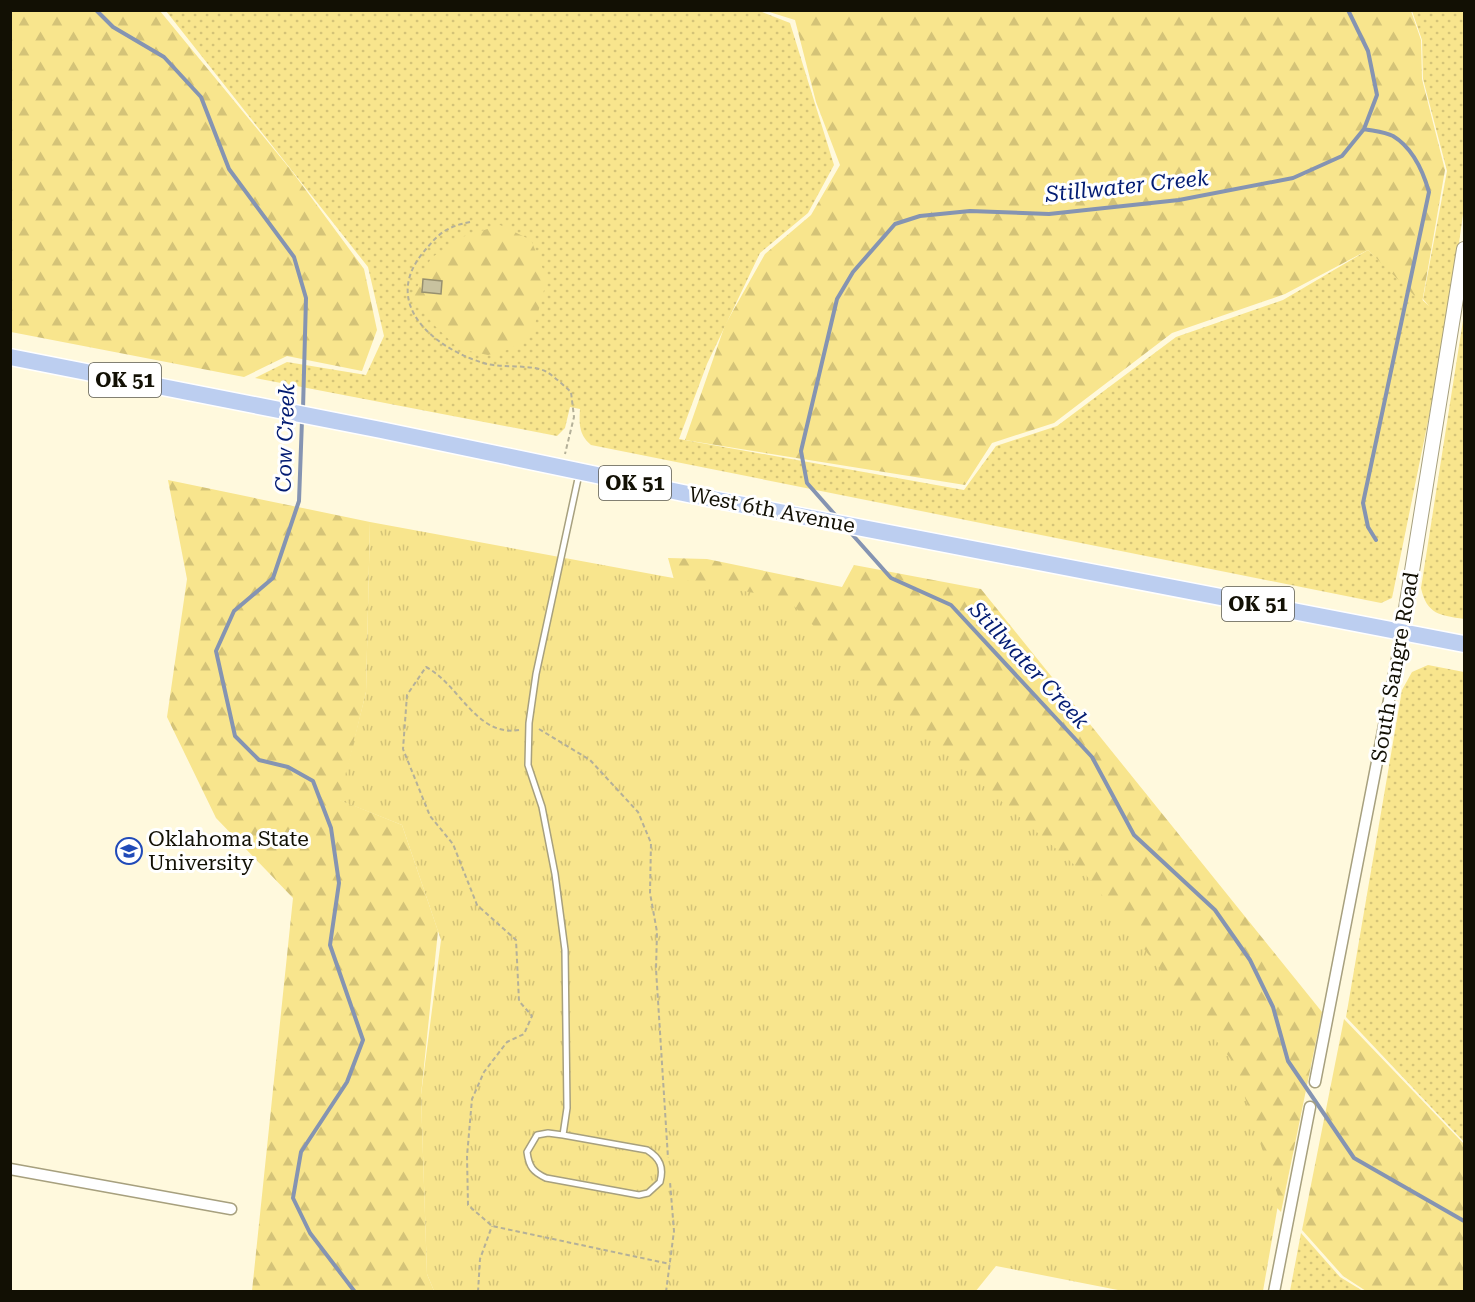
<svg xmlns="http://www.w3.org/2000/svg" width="1475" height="1302" viewBox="0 0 1475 1302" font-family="'Roboto Serif',serif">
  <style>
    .grass { fill: url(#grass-dots) }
    .forest { fill: url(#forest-firs) }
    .park { fill: url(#park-tufts) }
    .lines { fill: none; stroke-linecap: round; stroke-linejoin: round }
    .stream { stroke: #8594b2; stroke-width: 4 }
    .building { fill: #c8c29f; stroke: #97906f; stroke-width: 1.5 }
    .service-casing { stroke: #a7a07e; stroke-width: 8 }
    .minor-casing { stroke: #a7a07e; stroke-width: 13 }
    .tertiary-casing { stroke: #a7a07e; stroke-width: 16 }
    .trunk-casing { stroke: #fff; stroke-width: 19 }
    .path { stroke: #b4b099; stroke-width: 2; stroke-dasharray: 4.5 3; stroke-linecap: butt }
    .service { stroke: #fff; stroke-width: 5 }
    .minor { stroke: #fff; stroke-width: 10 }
    .tertiary { stroke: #fff; stroke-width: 14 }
    .trunk { stroke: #bccef0; stroke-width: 16 }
    .labels { text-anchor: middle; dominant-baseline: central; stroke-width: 6; stroke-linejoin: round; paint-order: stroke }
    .shield { fill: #fff; stroke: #59584f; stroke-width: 1.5 }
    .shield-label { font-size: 20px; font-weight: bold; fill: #121004 }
    .street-label { font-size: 21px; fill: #121004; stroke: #fff }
    .poi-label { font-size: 21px; fill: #121004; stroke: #fff; text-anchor: start }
    .water-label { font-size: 22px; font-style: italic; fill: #031c73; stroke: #fff }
  </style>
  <defs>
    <pattern id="grass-dots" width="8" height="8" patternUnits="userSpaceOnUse" patternTransform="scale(1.5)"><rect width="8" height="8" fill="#f8e58d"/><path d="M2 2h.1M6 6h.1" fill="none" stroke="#d4c378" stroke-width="1.8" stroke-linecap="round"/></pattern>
    <pattern id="forest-firs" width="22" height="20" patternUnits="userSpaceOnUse" patternTransform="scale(1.5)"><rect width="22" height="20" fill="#f8e58d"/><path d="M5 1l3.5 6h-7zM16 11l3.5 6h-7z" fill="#d4c378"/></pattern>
    <pattern id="park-tufts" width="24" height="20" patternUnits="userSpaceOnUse" patternTransform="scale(1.5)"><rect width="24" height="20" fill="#f8e58d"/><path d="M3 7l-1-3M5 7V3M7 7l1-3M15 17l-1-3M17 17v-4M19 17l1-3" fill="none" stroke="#d4c378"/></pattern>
  </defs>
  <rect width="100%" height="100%" fill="#fff9dd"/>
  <!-- grass -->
  <path class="grass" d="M757,10L790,23L834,165L808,213L760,253L707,364L679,439L964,490L996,446L1057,426L1176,337L1283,300L1368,250L1429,306L1423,299L1447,171L1423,79L1422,40L1412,11H1464V207L1448,323L1392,598L1381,603L591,445C579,435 579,424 580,409L570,407L565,428L557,436L255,378L287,362L366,375L384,336L368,267L166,11Z
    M1464,314V619C1440,615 1427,615 1421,588Z
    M1428,665L1464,672V1142L1346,1017L1402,690L1412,672Z
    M1301,1233L1340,1277L1363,1291H1290Z"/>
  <!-- forest -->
  <path class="forest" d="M10,11H160L291,170L364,269L377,330L362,371L287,356L244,377L11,332Z
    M766,11H1411L1421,40L1422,79L1445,170L1422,303L1368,250L1285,294L1172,333L1054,423L992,443L965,485L685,440L725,325L765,254L811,215L840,165L816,102L795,20Z
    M500,225L531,240L547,279L533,331L511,349L488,355L459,349L433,324L413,296L431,258L462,237Z
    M168,480L370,522L366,692L340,800L402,825L438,931L421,1095L427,1274L434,1291H252L293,898L216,818L167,717L187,579Z
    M668,558L707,559L842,587L854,565L981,589L1322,1012L1281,1212L1221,1151L693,648Z
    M1344,1019L1464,1144V1291H1366L1343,1276L1302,1230Z"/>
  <!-- park -->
  <path class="park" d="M370,522L787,599L898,711L1086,875L1233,1062L1279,1199L1263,1291H1123L996,1266L975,1292L434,1291L427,1274L421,1095L441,940L402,825L339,800L366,692Z"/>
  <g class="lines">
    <!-- stream -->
    <path class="stream" d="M96,10L113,27L164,57L201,97L229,169L294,257L306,298L303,409
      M1364,129C1373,131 1385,132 1393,136C1413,148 1423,171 1429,192L1363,503L1368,527L1376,540
      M302,420L299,501L273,578L234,611L216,651L235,736L259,760L288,767L313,781L331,828L339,883L330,945L363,1040L347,1082L301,1152L293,1198L310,1233L355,1292
      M837,517L807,483L801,451L837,299L853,272L895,224L920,216L970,211L1049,214L1179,200L1293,178L1342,156L1364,129L1377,95L1368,51L1348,10
      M850,532L891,578L951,605L1092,757L1134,835L1215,910L1250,960L1273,1007L1288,1061L1354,1158L1464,1221"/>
  </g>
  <!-- building -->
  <path class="building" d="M423,279L442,281L441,294L422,292Z"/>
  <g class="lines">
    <defs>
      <path id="service" d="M563,1135L647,1150C660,1158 664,1167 660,1182L648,1193L639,1195L546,1178C533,1172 529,1167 527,1152L537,1135L548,1133L563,1135L567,1108L565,950L555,874L542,807L528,765L529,723L536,674L579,474"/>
      <path id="minor" d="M1315,1082L1402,633
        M10,1169L231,1209
        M1274,1292L1310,1107"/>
      <path id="tertiary" d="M1402,633L1464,249"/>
      <path id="trunk" d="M10,357L381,430L707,498L1464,644"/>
    </defs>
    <!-- service casing -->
    <use href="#service" class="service-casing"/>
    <!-- minor casing -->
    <use href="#minor" class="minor-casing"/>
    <!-- tertiary casing -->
    <use href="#tertiary" class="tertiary-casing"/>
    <!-- trunk casing -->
    <use href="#trunk" class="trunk-casing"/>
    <!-- path -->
    <path class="path" d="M470,222C445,227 438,234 422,254C380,307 439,351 487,364C503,368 533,364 547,372C555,377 564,386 571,392L574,417L565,454
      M539,729L590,760L638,812L651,843L650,893L657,932L656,969L668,1158
      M519,730C476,737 460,685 426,667L407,695L403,749L430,816L453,844L477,905L516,940L519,1001L532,1016L524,1034L507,1042L484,1072L472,1099L467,1156L468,1205L492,1226L670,1264
      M478,1292L480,1259L492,1226
      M666,1292L674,1231L670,1182"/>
    <!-- service -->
    <use href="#service" class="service"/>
    <!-- minor -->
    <use href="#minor" class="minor"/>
    <!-- tertiary -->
    <use href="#tertiary" class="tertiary"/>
    <!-- trunk -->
    <use href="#trunk" class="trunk"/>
  </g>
  <!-- icons -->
  <defs>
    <symbol id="university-ring" viewBox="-11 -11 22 22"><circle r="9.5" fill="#fff" stroke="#204ab8" stroke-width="1.5"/><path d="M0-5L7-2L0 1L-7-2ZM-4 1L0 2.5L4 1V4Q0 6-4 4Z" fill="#204ab8"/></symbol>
  </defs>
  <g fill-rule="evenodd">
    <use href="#university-ring" x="114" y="836" width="30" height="30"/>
  </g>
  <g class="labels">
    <!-- shield labels -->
    <g class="shield">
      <rect x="89" y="363" width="72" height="34" rx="4.5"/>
      <rect x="599" y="466" width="72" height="34" rx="4.5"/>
      <rect x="1222" y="587" width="72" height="34" rx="4.5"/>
    </g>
    <g class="shield-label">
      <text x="125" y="380">OK 51</text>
      <text x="635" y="483">OK 51</text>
      <text x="1258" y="604">OK 51</text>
    </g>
    <!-- street labels -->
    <g class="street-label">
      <text transform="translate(772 510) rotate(11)">West 6th Avenue</text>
      <text transform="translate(1395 667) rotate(-80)">South Sangre Road</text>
    </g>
    <!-- poi labels -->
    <g class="poi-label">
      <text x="148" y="839">Oklahoma State<tspan x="148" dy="24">University</tspan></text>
    </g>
    <!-- water labels -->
    <g class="water-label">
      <text transform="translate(1127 186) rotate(-6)">Stillwater Creek</text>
      <text transform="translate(285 438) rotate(-88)">Cow Creek</text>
      <text transform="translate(1029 665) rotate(47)">Stillwater Creek</text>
    </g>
  </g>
  <!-- border -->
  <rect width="1475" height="1302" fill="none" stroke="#121004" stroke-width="24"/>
</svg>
